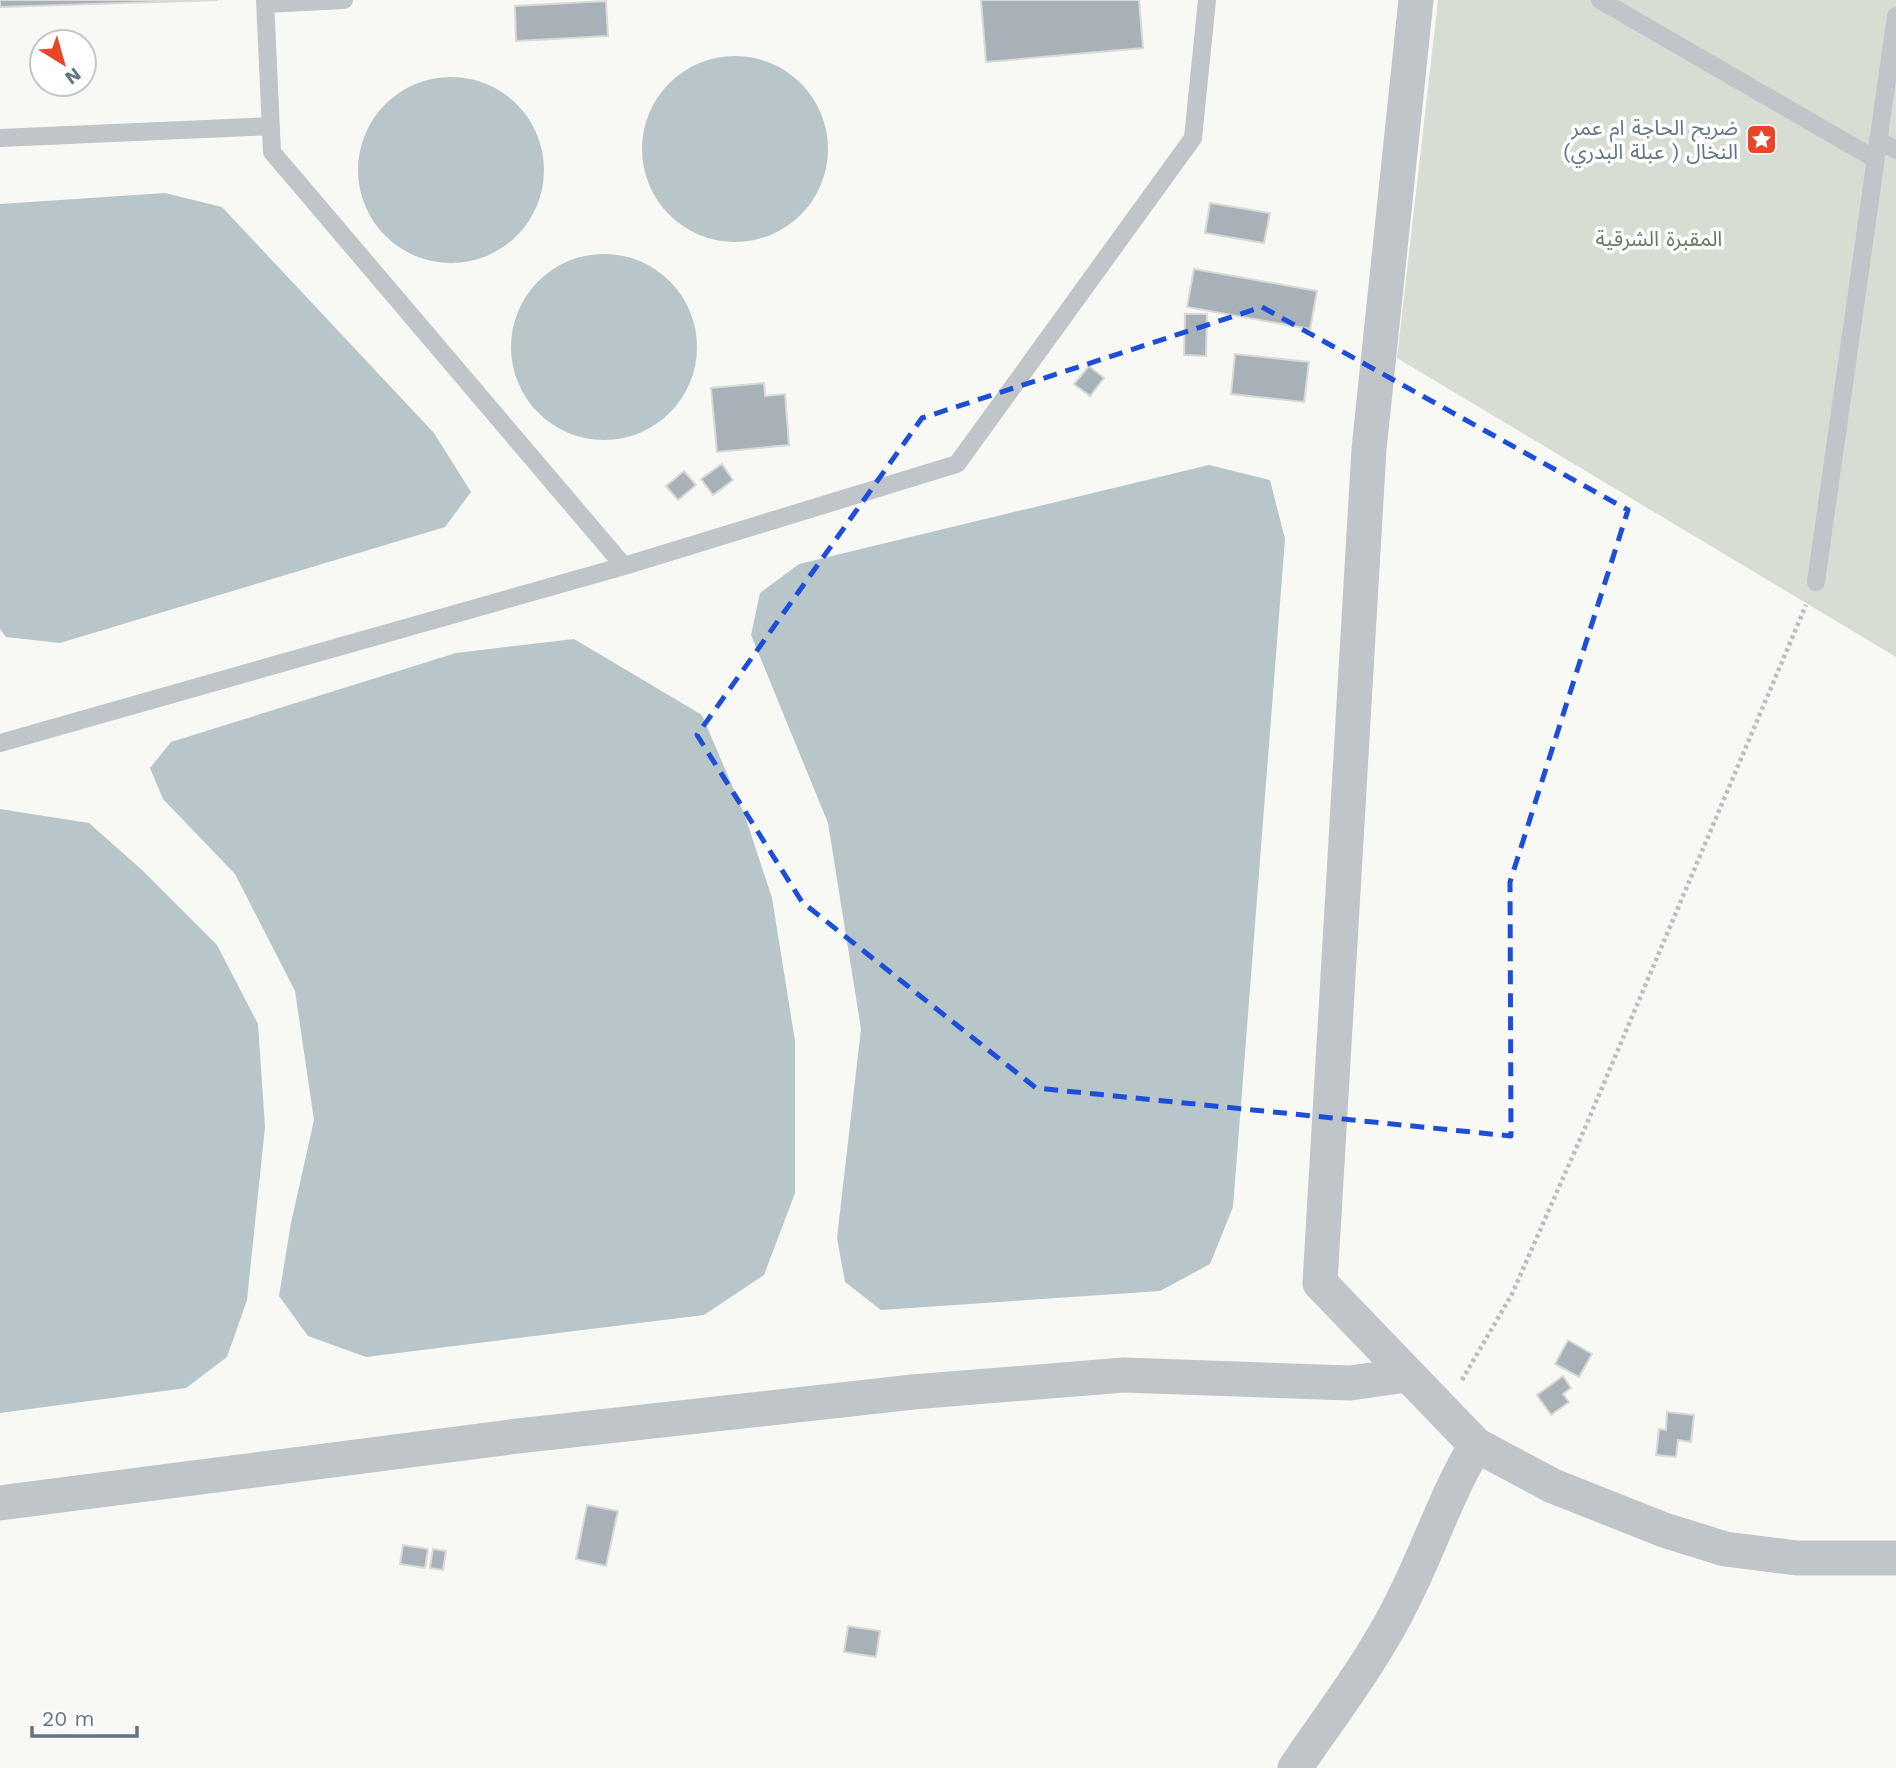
<svg xmlns="http://www.w3.org/2000/svg" width="1896" height="1768" viewBox="0 0 1896 1768" font-family="'Work Sans','Noto Sans Arabic',sans-serif">
  <style>
    .green { fill: #d8ddd4 }
    .water { fill: #b8c6c9 }
    .building { fill: #a8b1b7; stroke: #d9d9d7; stroke-width: 2 }
    .lines { fill: none; stroke-linecap: round; stroke-linejoin: round }
    .path { stroke: #babec0; stroke-width: 4.5; stroke-dasharray: 3.5 3.5; stroke-linecap: butt }
    .service { stroke: #c0c5c9; stroke-width: 18 }
    .minor { stroke: #c0c5c9; stroke-width: 35 }
    .marked { fill: none; stroke: #1d4ed8; stroke-width: 5; stroke-dasharray: 14 9; stroke-linejoin: round }
    .labels { text-anchor: middle; dominant-baseline: central; stroke-width: 7; stroke-linejoin: round; paint-order: stroke }
    .poi-label { font-size: 21px; fill: #627581; stroke: #fff; text-anchor: end }
    .park-label { font-size: 21px; fill: #677961; stroke: #fff }
  </style>
  <rect width="100%" height="100%" fill="#f8f8f5"/>
  <!-- green -->
  <path class="green" d="M1438,0H1896V657L1397,358Z"/>
  <!-- water -->
  <path class="water" d="M642 149a93 93 0 1 1 186 0a93 93 0 1 1-186 0Z
    M358 170a93 93 0 1 1 186 0a93 93 0 1 1-186 0Z
    M165,193L222,207L434,433L471,492L445,527L60,643L6,637L0,629V204Z
    M511 347a93 93 0 1 1 186 0a93 93 0 1 1-186 0Z
    M1209,465L1270,480L1285,539L1233,1207L1210,1264L1160,1291L881,1310L845,1282L837,1238L861,1029L828,823L751,635L760,593L799,564Z
    M574,639L702,715L745,816L772,898L795,1041V1193L764,1275L704,1315L366,1357L308,1336L279,1296L291,1223L314,1120L295,991L235,874L163,799L150,768L171,742L456,653Z
    M0,809L89,823L142,870L217,945L258,1024L265,1127L247,1300L227,1357L186,1388L0,1413Z"/>
  <!-- building -->
  <path class="building" d="M0,0H218L0,7Z
    M981,0H1139L1143,48L986,62Z
    M606,1L608,36L516,41L515,6Z
    M1210,203L1270,213L1264,243L1205,233Z
    M1194,269L1317,291L1310,329L1187,307Z
    M1185,314H1207L1206,356L1184,355Z
    M1235,354L1309,362L1304,402L1231,394Z
    M1089,366L1104,378L1090,396L1074,384Z
    M764,383L765,396L785,394L789,445L717,452L711,388Z
    M722,464L733,480L713,495L701,479Z
    M684,471L696,485L678,500L666,486Z
    M1568,1340L1592,1354L1579,1377L1555,1364Z
    M1563,1376L1571,1388L1563,1394L1569,1402L1551,1415L1537,1395Z
    M1667,1412L1694,1415L1691,1442L1678,1440L1676,1457L1656,1455L1659,1429L1666,1430Z
    M587,1505L618,1511L606,1566L576,1559Z
    M403,1545L428,1549L425,1568L400,1564Z
    M433,1549L446,1551L443,1570L430,1568Z
    M848,1626L880,1631L876,1657L844,1652Z"/>
  <g class="lines">
    <!-- path -->
    <path class="path" d="M1462,1380L1512,1294L1585,1128L1806,605"/>
    <!-- service -->
    <path class="service" d="M265,0L272,152L624,566
      M1600,0L1875,159
      M265,4L344,0
      M0,138L271,126
      M1878,140L1896,150
      M1816,582L1896,16
      M0,743L624,566L957,464L1193,138L1207,0"/>
    <!-- minor -->
    <path class="minor" d="M1416,0L1369,449L1320,1283L1476,1445L1553,1486L1664,1530L1725,1549L1797,1558H1896
      M0,1503L510,1437L913,1392L1124,1375L1350,1383L1407,1375
      M1295,1768C1333,1712 1376,1657 1405,1596C1430,1546 1447,1493 1476,1445"/>
  </g>
  <!-- marked area -->
  <path class="marked" d="M1262,307L1628,510L1510,882L1511,1136L1036,1088L802,902L697,735L922,418Z"/>
  <!-- icons -->
  <defs>
    <symbol id="sight-square" viewBox="-11 -11 22 22"><rect x="-9" y="-9" width="18" height="18" rx="4" fill="#e74726" stroke="#fff"/><path d="M0-6L1.8-2.2L6-1.7L2.9 1.2L3.7 5.4L0 3.3L-3.7 5.4L-2.9 1.2L-6-1.7L-1.8-2.2Z" fill="#fff"/></symbol>
  </defs>
  <g fill-rule="evenodd">
    <use href="#sight-square" x="1744" y="122" width="35" height="35"/>
  </g>
  <g class="labels">
    <!-- poi labels -->
    <g class="poi-label">
      <text x="1738" y="127">ضريح الحاجة ام عمر<tspan x="1738" dy="24">النخال ( عبلة البدري)</tspan></text>
    </g>
    <!-- park labels -->
    <g class="park-label">
      <text x="1659" y="238">المقبرة الشرقية</text>
    </g>
  </g>
  <!-- north arrow -->
  <g transform="translate(63 63) rotate(143)"><circle r="33" fill="#ffffff" stroke="#c0c8cd" stroke-width="2"/>
  <path d="M0-5L12 26L0 18L-12 26Z" fill="#e74726"/>
  <text y="-10" font-size="19" font-weight="bold" text-anchor="middle" fill="#627581">N</text>
  </g>
  <!-- scale -->
  <path d="M32 1726v10h105v-10" fill="none" stroke="#627581" stroke-width="3.5"/>
  <text x="42" y="1726" font-size="21" fill="#627581" stroke="#ffffff" stroke-width="5" paint-order="stroke">20 m</text>
</svg>
